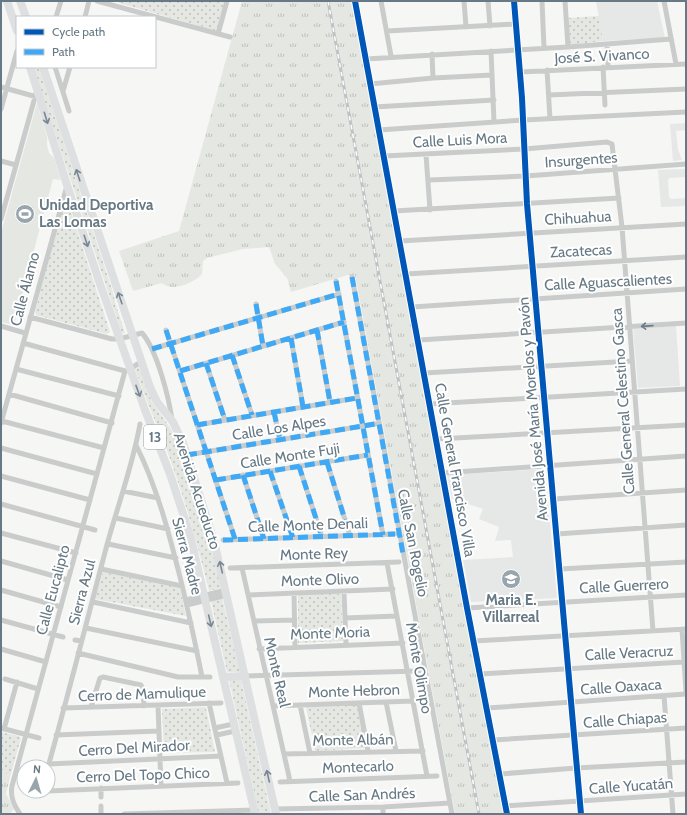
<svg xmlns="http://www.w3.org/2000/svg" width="687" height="815" viewBox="0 0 687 815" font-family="Cabin,sans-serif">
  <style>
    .built { fill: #e6e7e7 }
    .grass { fill: url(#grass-tufts) }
    .park { fill: url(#park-dots) }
    .pitch { fill: #e5e8e2 }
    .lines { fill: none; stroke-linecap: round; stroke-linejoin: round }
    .minor { stroke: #cacccc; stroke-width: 5 }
    .tertiary { stroke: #cacccc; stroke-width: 6 }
    .primary { stroke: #dedfe0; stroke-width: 8 }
    .rail-casing { stroke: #c0c2c3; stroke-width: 3 }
    .rail { stroke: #fff; stroke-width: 1.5; stroke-dasharray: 4.5; stroke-linecap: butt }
    .quiet { stroke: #3fa9f5; stroke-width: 5; stroke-dasharray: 10 5; stroke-linecap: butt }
    .cycleway-casing { stroke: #fff; stroke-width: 8 }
    .cycleway { stroke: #0057b8; stroke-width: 6 }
    .oneway { stroke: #788892 }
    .oneway2 { stroke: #6b7d88 }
    .labels { text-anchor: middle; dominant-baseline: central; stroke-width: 4; stroke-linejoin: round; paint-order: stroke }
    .shield { fill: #fff; stroke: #94a1a9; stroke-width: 1 }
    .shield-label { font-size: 14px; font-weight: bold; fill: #667984 }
    .street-label { font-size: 15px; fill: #667984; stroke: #fff }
    .poi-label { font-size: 15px; font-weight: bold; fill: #667984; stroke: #fff; text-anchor: start }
  </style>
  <defs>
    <pattern id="grass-tufts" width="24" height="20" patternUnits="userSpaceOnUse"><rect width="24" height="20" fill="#e5e8e2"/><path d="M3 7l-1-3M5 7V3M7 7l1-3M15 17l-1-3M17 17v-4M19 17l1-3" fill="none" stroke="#bdc1bd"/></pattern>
    <pattern id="park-dots" width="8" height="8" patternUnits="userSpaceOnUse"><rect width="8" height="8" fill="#e5e8e2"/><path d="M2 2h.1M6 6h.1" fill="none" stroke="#bdc1bd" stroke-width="1.8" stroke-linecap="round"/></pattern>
  </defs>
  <rect width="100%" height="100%" fill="#f6f6f5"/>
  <!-- built -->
  <path class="built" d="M596,1H657L665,38L603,41Z
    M686,123V130L676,131L678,150L682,160L673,161L670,124Z
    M686,169V177L670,178L668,180L669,197L671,199L686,198V206L661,207L658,170Z
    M676,326L680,386L638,388L633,329Z
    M545,469L557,598L471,602L463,560L513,557L511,540L495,541L499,527L479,519L483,509L452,499L447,475Z"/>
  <!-- grass -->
  <path class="grass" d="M242,1H351L504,814H455L355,275H348L291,292L287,278L275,264L269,247L243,249L207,258L203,261L202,274L200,276C191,284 171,292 162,283L133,291L119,251L179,231Z
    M1,769L10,777L6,794L14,809L9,814H1Z"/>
  <!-- park -->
  <path class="park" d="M119,1H225L217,31L119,3Z
    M599,16L603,41L570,45L567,18Z
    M33,67H39L112,289L116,305L125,333L122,334Z
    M65,199H67L110,332L107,334L36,315L35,312Z
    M139,367L152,402L171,429L177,441L210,542L221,588L209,591C197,542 183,493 165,445C155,420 144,395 135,369Z
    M103,572L180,588L186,616L95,599Z
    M298,594H341L343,641L298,643Z
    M222,598L240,672H227L211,601Z
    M229,680H241L271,814H259Z
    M357,706L366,748L315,751L306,707Z
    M205,707L206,708L215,752L164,753L162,709Z
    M1,732L19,736L21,738L10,777L1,769Z"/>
  <!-- pitch -->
  <path class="pitch" d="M37,103L47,137V145L49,153L54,158L61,180L53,179L14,325L1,322V233Z"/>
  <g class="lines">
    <!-- minor -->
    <path class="minor" d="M97,1L230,37
      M355,1L467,608L507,814
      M381,1L391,56
      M464,1L466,27
      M488,1L490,26
      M542,1L544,48
      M565,1L568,47
      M664,1L676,64
      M56,17L61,1
      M85,17L89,1
      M387,31L516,24
      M218,34L227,1
      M607,44L608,67
      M491,51L494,122
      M432,54L433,78
      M366,59L568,47L671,39
      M55,67L69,111
      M603,67L605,105
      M547,70L550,119
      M520,72L686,64
      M370,84L433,78L492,75
      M1,87L37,97
      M63,91L70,67
      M549,95L686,89
      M374,107L494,100
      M1,109L17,51
      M379,130L523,120L686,112
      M426,155L430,210
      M384,156L524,149L607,142L612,144L622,227L653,631
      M1,161L16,165
      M429,180L526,176L686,164
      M394,211L619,198
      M1,219L37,90
      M400,241L686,224
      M406,274L686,257
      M352,277L452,814
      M336,281L383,535
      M256,304L263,346
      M412,307L686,289
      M30,317L112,339H119L142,333C157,350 169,398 172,420
      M1,326L25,333
      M166,330L235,539
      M317,330L330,402
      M291,338L303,407
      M419,340L686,323
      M23,343L125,371
      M152,349L339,294
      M232,355L252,415
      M206,363L225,420
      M16,369L119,396
      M128,370L141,362
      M180,371L344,322
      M424,373L632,361
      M9,394L112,423
      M430,404L686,389
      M274,412L280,440
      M2,421L104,448
      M1,423L67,186
      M197,425L357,398
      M437,439L686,425
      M136,445C158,489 170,537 182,585C189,615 196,646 202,677
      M1,448L97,474
      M187,455L375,424
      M327,462L350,536
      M299,466L322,537
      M270,471L293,538
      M442,473L686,456
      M243,475L264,539
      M1,476L90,500
      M216,480L368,455
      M123,491L158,498
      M554,499L686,490
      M1,504L95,530
      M116,518L168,529
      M1,533L76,553
      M557,534L686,525
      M223,540L395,534
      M108,544L176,558
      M1,561L68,580
      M387,563L427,776
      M230,568L399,562
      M242,568L290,781
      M101,569L182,586
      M560,569L686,562
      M1,590L61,607
      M344,592L346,644
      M294,593L295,647
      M248,595L393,589
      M186,600L226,590
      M93,602L191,623
      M187,605L227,595
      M467,608L686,595
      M345,618L397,616
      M1,620L63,637
      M254,621L295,620
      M86,628L197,651
      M682,629L686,691
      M75,640L81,641
      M473,641L686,629
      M1,649L46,662
      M259,649L403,643
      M78,653L178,677H210
      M480,674L684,662
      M245,676L419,671
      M5,679L38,689
      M664,696L673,814
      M386,702L396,751
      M209,703L227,783
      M359,703L368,751
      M158,705L161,786
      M300,705L310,753
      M273,706L413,701
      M91,707L100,678L103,677L141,685L143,689L144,706
      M63,708L221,703
      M487,708L686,694
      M1,728L39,738
      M215,728L233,724
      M4,729L17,682
      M56,735L159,731
      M217,735L235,731
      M493,740L686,728
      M284,754L423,751
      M49,764L221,756
      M48,767C69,692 88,616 108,541C119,502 133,464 140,424
      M500,774L576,768L686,762
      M280,782L437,776
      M101,788V797
      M48,791L238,783
      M101,806V814
      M505,806L686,794
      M383,807V814
      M275,809L383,807L450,803
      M20,814C14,805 10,797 12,786L125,371
      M124,814L254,810"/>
    <!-- tertiary -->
    <path class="tertiary" d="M514,1L522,98L527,204L581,814"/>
    <!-- primary -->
    <path class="primary" d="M7,1L17,31
      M20,1L26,17
      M30,67L67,185L100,284L145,410L170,474L190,535L255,814
      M43,67L150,387L157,402L173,422L183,443L214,541L276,814
      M223,677L245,676"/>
    <defs>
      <path id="rail" d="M328,1L479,814"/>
    </defs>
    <!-- rail casing -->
    <use href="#rail" class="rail-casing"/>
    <!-- rail -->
    <use href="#rail" class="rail"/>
    <!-- quiet -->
    <path class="quiet" d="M352,277L403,554
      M336,281L383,535
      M256,304L263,346
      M166,330L235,539
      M317,330L330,402
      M291,338L303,407
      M152,349L339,294
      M232,355L252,415
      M206,363L225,420
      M180,371L344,322
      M274,412L280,440
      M197,425L357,398
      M187,455L375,424
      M327,462L350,536
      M299,466L322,537
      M270,471L293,538
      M243,475L264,539
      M216,480L368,455
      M223,540L395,534"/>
    <defs>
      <path id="cycleway" d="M355,1L467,608L507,814
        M514,1L522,98L527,204L581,814"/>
    </defs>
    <!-- cycleway casing -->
    <use href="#cycleway" class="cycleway-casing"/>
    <!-- cycleway -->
    <use href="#cycleway" class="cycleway"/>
  </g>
  <!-- one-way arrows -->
  <defs><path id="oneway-shaft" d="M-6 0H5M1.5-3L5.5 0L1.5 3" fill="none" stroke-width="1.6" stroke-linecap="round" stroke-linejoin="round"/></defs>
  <g class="oneway">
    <use href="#oneway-shaft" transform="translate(46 118) rotate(73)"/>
    <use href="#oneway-shaft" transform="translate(78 175) rotate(-108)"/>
    <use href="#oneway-shaft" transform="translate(86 241) rotate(72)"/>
    <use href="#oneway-shaft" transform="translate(120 298) rotate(-109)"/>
    <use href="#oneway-shaft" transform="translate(138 391) rotate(70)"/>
    <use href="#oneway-shaft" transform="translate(221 567) rotate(-103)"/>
    <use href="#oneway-shaft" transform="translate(210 621) rotate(77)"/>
    <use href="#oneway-shaft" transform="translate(268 776) rotate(-103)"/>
  </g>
  <use class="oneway2" href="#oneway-shaft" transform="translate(647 326) rotate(176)"/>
  <!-- icons -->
  <defs>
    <symbol id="stadium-disc" viewBox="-11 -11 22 22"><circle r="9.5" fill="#98a5ac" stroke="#fff"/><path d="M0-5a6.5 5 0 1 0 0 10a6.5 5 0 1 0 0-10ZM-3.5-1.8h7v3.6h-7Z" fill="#fff"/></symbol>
    <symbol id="school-disc" viewBox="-11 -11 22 22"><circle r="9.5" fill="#98a5ac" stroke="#fff"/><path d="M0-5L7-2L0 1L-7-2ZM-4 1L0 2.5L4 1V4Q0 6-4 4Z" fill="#fff"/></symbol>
  </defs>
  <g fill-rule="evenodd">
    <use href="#stadium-disc" x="14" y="203" width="22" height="22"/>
    <use href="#school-disc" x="500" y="568" width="22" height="22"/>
  </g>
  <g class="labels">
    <!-- shield labels -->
    <rect class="shield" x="144" y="425" width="22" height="24" rx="3"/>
    <g class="shield-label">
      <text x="155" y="437">13</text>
    </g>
    <!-- street labels -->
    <g class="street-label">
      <text transform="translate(602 56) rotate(-3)">José S. Vivanco</text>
      <text transform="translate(460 140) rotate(-3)">Calle Luis Mora</text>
      <text transform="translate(581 160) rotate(-4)">Insurgentes</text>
      <text transform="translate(578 218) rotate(-3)">Chihuahua</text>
      <text transform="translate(581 251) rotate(-3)">Zacatecas</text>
      <text transform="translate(608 282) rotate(-3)">Calle Aguascalientes</text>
      <text transform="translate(25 289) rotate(-75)">Calle Álamo</text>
      <text transform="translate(623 401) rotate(-94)">Calle General Celestino Gasca</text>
      <text transform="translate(533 409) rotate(-95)">Avenida José María Morelos y Pavón</text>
      <text transform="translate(279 428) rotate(-9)">Calle Los Alpes</text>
      <text transform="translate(290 456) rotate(-9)">Calle Monte Fuji</text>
      <text transform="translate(455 470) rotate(80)">Calle General Francisco Villa</text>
      <text transform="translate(197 491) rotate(72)">Avenida Acueducto</text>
      <text transform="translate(308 525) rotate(-2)">Calle Monte Denali</text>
      <text transform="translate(413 543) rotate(79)">Calle San Rogelio</text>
      <text transform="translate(314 554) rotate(-2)">Monte Rey</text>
      <text transform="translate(187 556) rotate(75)">Sierra Madre</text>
      <text transform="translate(320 580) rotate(-2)">Monte Olivo</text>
      <text transform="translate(624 586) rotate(-3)">Calle Guerrero</text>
      <text transform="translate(53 590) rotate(-75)">Calle Eucalipto</text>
      <text transform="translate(82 592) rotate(-75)">Sierra Azul</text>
      <text transform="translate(330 633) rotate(-2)">Monte Moria</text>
      <text transform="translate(629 653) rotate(-3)">Calle Veracruz</text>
      <text transform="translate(419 668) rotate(80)">Monte Olimpo</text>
      <text transform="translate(277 672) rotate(77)">Monte Real</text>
      <text transform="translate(621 687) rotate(-4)">Calle Oaxaca</text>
      <text transform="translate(354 691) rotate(-2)">Monte Hebron</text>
      <text transform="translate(142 694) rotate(-2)">Cerro de Mamulique</text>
      <text transform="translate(625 720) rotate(-4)">Calle Chiapas</text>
      <text transform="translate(353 740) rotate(-1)">Monte Albán</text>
      <text transform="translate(134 748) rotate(-3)">Cerro Del Mirador</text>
      <text transform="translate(358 767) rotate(-2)">Montecarlo</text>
      <text transform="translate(143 775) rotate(-2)">Cerro Del Topo Chico</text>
      <text transform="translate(631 786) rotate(-4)">Calle Yucatán</text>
      <text transform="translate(362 795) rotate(-2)">Calle San Andrés</text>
    </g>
    <!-- poi labels -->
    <g class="poi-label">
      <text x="39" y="205">Unidad Deportiva<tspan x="39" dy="17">Las Lomas</tspan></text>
      <text x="511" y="600" text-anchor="middle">Maria E.<tspan x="511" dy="17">Villarreal</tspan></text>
    </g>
  </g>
  <!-- border -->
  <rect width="687" height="815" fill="none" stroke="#667984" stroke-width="4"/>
  <!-- legend -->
  <rect x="16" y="16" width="140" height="52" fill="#ffffff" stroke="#c2c9ce"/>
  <rect x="24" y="29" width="20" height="6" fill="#0057b8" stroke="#c2c9ce"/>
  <text x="52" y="36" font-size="12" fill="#667984">Cycle path</text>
  <rect x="24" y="49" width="20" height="6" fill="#3fa9f5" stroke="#c2c9ce"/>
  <text x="52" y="56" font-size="12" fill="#667984">Path</text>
  <!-- north arrow -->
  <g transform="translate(36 779) rotate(5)"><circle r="19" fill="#ffffff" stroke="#c2c9ce"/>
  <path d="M0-3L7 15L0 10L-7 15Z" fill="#98a5ac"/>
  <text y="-6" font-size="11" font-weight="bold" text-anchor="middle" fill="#667984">N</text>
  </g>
</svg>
